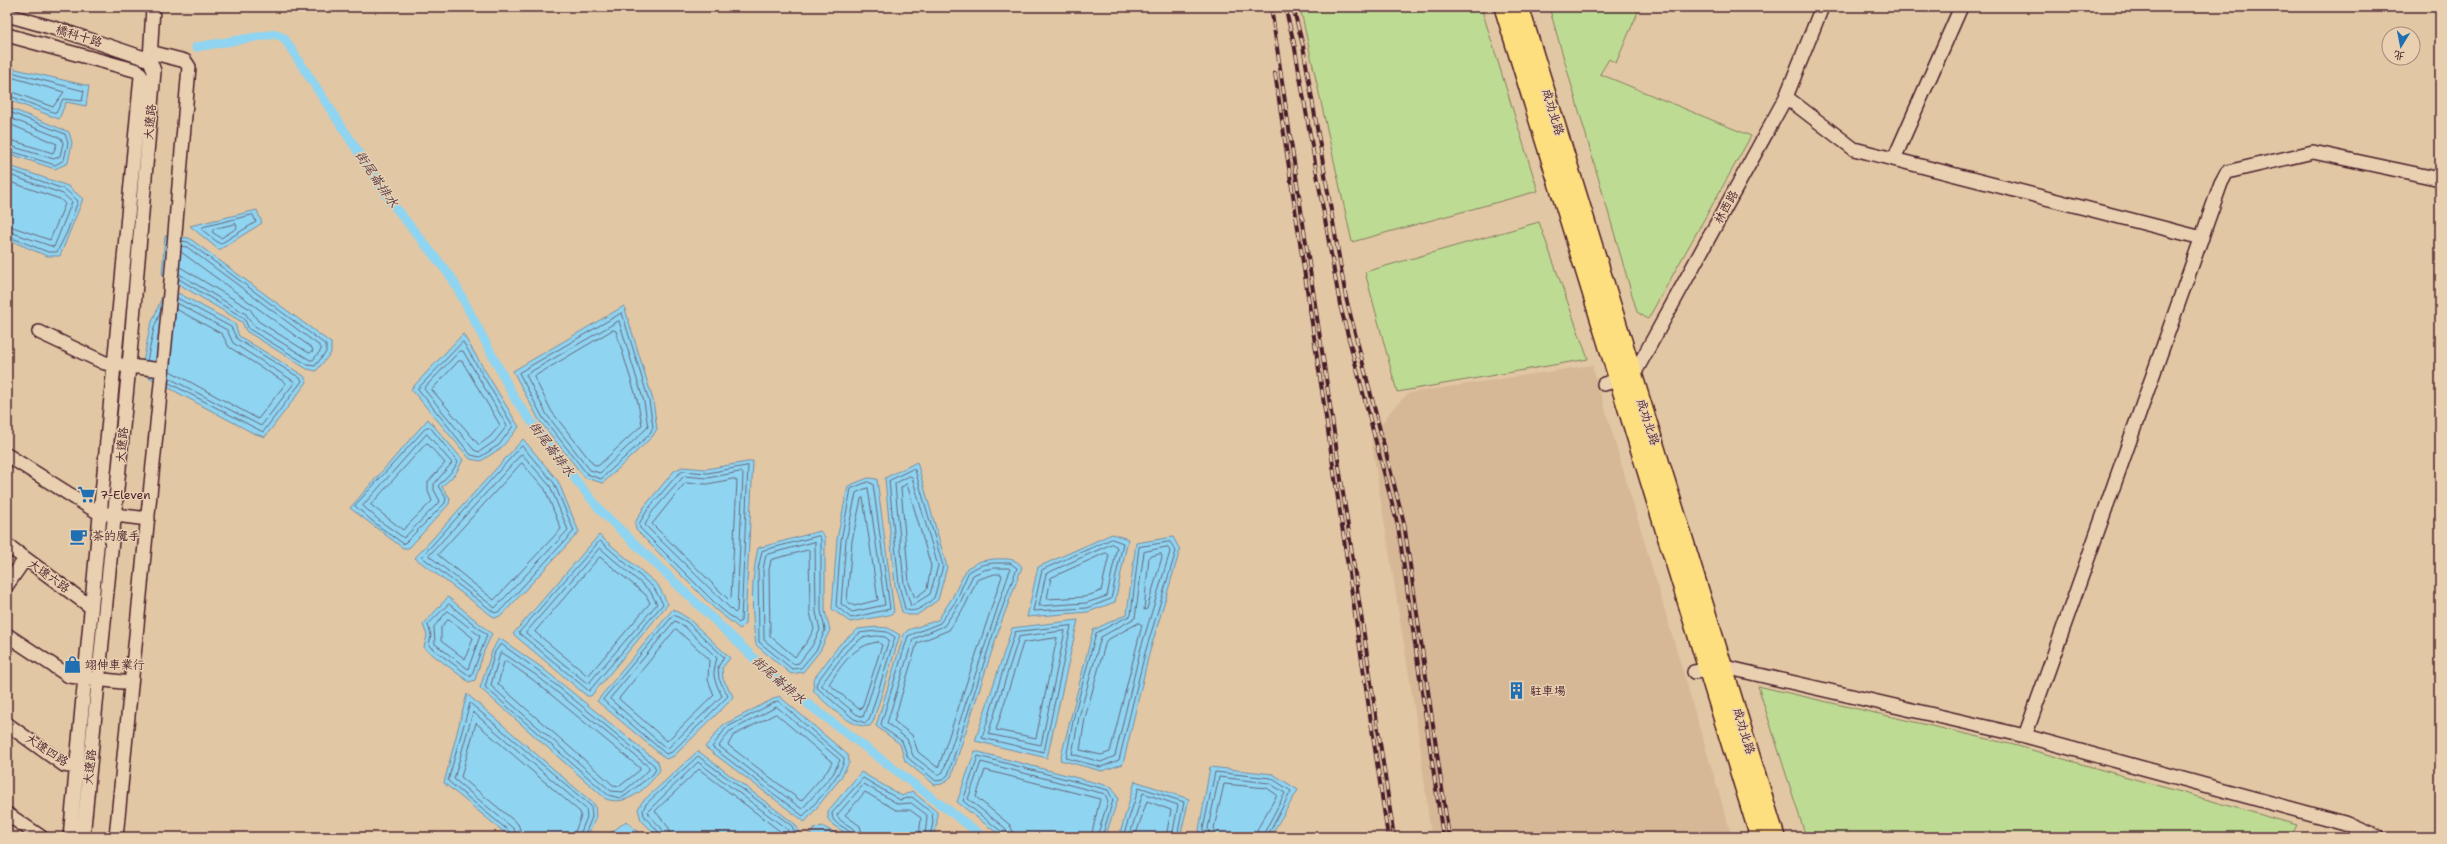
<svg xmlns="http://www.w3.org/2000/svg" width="2447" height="844" viewBox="0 0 2447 844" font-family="'Shantell Sans','LXGW WenKai TC',sans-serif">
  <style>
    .built { fill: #d6b896 }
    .green { fill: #bddb93; stroke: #847d5f }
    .water { fill: #8fd4f1; stroke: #738ca2 }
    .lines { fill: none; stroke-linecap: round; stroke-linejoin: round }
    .shore { stroke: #66677a; stroke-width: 1 }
    .canal { stroke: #8fd4f1; stroke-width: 9 }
    .minor-casing { stroke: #4a1f2b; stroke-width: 16 }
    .major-casing { stroke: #4a1f2b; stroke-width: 20 }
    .minor { stroke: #e8d0b1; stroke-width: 13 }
    .major { stroke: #fedf80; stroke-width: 17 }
    .rail-casing { stroke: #4a1f2b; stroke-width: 4 }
    .rail { stroke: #e8d0b1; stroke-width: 2.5; stroke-dasharray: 8; stroke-linecap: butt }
    .labels { text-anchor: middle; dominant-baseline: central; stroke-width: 3; stroke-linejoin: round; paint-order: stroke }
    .street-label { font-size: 12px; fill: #4a1f2b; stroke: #e8d0b1 }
    .poi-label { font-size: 12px; fill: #4a1f2b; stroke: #e8d0b1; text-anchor: start }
    .water-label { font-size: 13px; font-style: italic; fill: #543a49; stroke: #e8d0b1 }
  </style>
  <rect width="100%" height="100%" fill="#e2c7a4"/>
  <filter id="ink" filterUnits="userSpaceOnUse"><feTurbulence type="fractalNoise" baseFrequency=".025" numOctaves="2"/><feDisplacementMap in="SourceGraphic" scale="8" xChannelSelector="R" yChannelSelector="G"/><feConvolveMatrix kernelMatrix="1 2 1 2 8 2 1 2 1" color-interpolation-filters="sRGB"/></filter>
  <g filter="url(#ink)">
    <!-- built -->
    <path class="built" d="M1592,365L1732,837H1431L1419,738L1371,439L1393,408L1409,393Z"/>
    <!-- green -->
    <path class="green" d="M1300,7H1481L1538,191L1352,242Z
      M1549,7H1640L1616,63L1609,59L1600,74L1751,136L1648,319L1637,312Z
      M1539,222L1588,359L1397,392L1365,272Z
      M1758,686L2014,745L2297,825L2291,837H1806Z"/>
    <!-- water -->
    <path class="water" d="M7,67L89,86L86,106L66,102L59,119L7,99Z
      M7,107L69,132L72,143L68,163L55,169L7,153Z
      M7,165L68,186L83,199L60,256H47L7,239Z
      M257,210L262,223L219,250L190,226Z
      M165,236L189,238L331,343V353L316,371L307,369L246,331L242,322L162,274Z
      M164,292L180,294L235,324L239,336L304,376L307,382L265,437L253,433L141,373L150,327Z
      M624,306L653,400L657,429L652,437L603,483L585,478L539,420L513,371Z
      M463,334L519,427L501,448L481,461L470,459L411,389Z
      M428,419L463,460L456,473L442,487L450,498L449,504L409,548H403L350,508Z
      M523,439L558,481L579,532L502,615L495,618L415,558Z
      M753,461L745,624L740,629L716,610L636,530L635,523L644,507L674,471L682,467L706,469Z
      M917,462L947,567L938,600L917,615H908L902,612L895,586L885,478Z
      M868,478L877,479L894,612L889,615L850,622L832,609L837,539L848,486Z
      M820,531L825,537V611L830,630L820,651L803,672L791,674L756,645C751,613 751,579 758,548Z
      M1112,534L1128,539L1115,602L1088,612L1027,617L1038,567Z
      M599,535L658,585L668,604L591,696H587L513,634Z
      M1173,537L1180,550L1149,654L1123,764L1102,771L1060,760L1093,630L1127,614L1136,543Z
      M994,559C1004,559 1016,557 1022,567L1001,623L951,777L942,784L935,785L905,761L900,744L876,726L904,634L908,630L938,620L952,598L967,568L981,561Z
      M448,597L492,634L484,651L475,680L469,682L424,648L427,635L423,625Z
      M673,609L689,619L730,658L722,668L723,679L733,696L730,701L674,756L666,759L597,701Z
      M1078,620L1047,758L975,741L1012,628Z
      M877,627L888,628L900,635L873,722L870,726C850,729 828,704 814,692L813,680L840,644L858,629Z
      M499,638L541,667L658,762L660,770C648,787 628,807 606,799L480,688L492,651Z
      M467,694L595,805L596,818L587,837H510L444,783Z
      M779,696L848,755L849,763L840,779L805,822L705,747L723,725Z
      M698,751L795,824L799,831L796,837H658L641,820L638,809L642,802Z
      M975,751L1112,787L1118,799L1105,837H1002L957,802Z
      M1210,767L1273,774L1298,790L1270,837H1202L1199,830Z
      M861,772L902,796L912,791L937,812V823L933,837H851L833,825L828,819V811Z
      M1135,781L1189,799L1180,837H1119Z
      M626,821L643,837H606Z
      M822,826L843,837H809L814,829Z"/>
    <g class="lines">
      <!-- shore -->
      <path class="shore" d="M7,71L84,91L82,101L63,99L56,113L7,95
        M7,76L64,92L53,107L7,90
        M7,111L65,134L68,143L64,160L55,165L7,150
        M7,117L61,138L63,143L60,156L54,159L7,145
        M7,123L57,144L53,153L7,139
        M7,169L66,190L78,201L67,232L57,252H48L7,236
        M7,174L63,194L72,202L54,247L7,231
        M7,181L60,199L65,204L50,240L7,225
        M253,215L256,222L220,244L201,229L203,227Z
        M236,224L237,228L221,238L212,232L214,229Z
        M180,267L250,309L258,321L309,353L313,351L312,348L181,252
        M179,274L246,314L253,325L310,360H313L321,350V347L187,247L181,246
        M179,279L244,318L249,329L308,365L315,366L326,352V345L188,242L182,241
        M622,313L649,401L653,427L649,435L601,479L587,474L543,418L519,373Z
        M619,321L644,402L648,427L600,473L590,470L547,415L526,375Z
        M613,330L616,331L638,403L642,425L598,466L593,464L552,412L534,377Z
        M463,342L513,426L499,445L480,457L471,455L418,389Z
        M460,351H463L507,426L495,441L479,452L474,450L424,389Z
        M147,361L154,328L161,310
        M459,361H462L500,425L491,436L479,445L432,390Z
        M170,371L258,419L286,383L229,347L222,334L176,309
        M169,378L261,426L295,382L233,343L227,330L177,303
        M169,383L263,432L302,381L300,378L237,339L231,327L177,298
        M427,427H430L458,462L453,470L438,486L446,498L445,503L404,544L377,525L355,506Z
        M427,434L452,463L434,484V490L440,501L404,538L380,521L363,506Z
        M427,443L445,463L428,482V491L432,501L403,530L371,505Z
        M522,446L554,483L574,531L500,611L495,613L422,557Z
        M522,454L550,486L568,530L495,608L429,556Z
        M522,463L545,489L561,529L494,600L438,555Z
        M748,466L741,621L739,623L719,607L640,528L639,524L648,509L677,475L683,471L707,473Z
        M913,469L915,470L943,566L934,598C927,604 915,615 905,609L899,585L889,481Z
        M741,472L743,474L737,611L735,613L645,525L652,512L684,476L707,478Z
        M910,476L912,477L938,566L930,594L911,606L904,584L895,484Z
        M734,479L737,481L731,598L729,600L652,524L685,483L707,484Z
        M868,482L873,484L890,609L851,618L836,606L841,540L851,489Z
        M907,484L931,566L927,589L915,598L909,583L901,488Z
        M868,488L885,605L852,612L841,604L846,540L856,493Z
        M863,498L878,600L854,606L847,601L852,541L861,499Z
        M819,536L821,539V611L825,630L817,649L801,668L792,669L759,642L758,569L762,551Z
        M1112,539L1123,543L1111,599L1087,608L1033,611L1042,570Z
        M600,541L654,588L663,604L589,691L519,633Z
        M815,542L816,612L820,630L812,646L799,663L794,664L764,640L763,569L766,555Z
        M1170,542L1176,551L1145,653L1119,760L1101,767L1066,758L1074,716L1096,633L1131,615L1139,547Z
        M1112,544L1117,547L1107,596L1086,603L1039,606L1046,574Z
        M1168,547L1170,552L1140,651L1115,756L1101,762L1072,754L1079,717L1101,637L1135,618L1144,552Z
        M600,548L650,591L657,604L588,684L526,633Z
        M809,550L810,612L814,629L807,642L795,657L770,636L769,570L771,560Z
        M1106,553L1109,555L1101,591L1084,597L1047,599L1051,578Z
        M1161,554L1162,557L1147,609L1144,610L1149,557Z
        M600,557L646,595L650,603L588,676L535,632Z
        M994,563H1010L1017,568L997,622L948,775L942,780L936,781L908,758L902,741L883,728L881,724L908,636L940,623L956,601L969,571L982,565Z
        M995,568H1009L1010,570L943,772L938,775L913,756L907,739L887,723L913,639L944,626L960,603L973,575L984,570Z
        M995,574H1001L1002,576L939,766L937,767L918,752L912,735L894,721L917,643L949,630L965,606L977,580Z
        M449,604L487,635L471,677L429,646L431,635L428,625Z
        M448,611L480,636L468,669L435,644L434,627Z
        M674,615L687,622L724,657L718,667L719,679L728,696L672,752L666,754L603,700Z
        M449,619L473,638L465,659L441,641V628Z
        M675,621L684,626L717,658C712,676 713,678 722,696L667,749L610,699Z
        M1139,623L1142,625L1110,752L1101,755L1080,750L1085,718L1106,641Z
        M1071,626L1044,752L982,738L1015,632Z
        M676,629L709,659L708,680L714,695L667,741L619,699Z
        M877,631L887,632L895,637L869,720L865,723L854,719L816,687L817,682L843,647L860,633Z
        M1065,631L1041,745L988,734L1019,637Z
        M877,636L885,637L889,640L863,717L856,714L821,685L847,650L862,638Z
        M1057,638L1036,738L996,730L1023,643Z
        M878,642L882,645L862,708L859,709L829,684C842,665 853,645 878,642Z
        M501,644L539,671L654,765L656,769L653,774L625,796L620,798L608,795L485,687L495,652Z
        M501,652L536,675L649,767V770L623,792L611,791L491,686Z
        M506,661L532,679L640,768V770L620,786L613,785L498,684L504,662Z
        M778,701L844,758C846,769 813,807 803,816L712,747L726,728Z
        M777,707L840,760L833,774L802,809L719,746L729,732Z
        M776,714L832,762L828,770L801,801L728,745L733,736Z
        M512,837L510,832L448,781L470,703L591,806L592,817L584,837
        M517,837L514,829L454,779L473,712L586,809L587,817L579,837
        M523,837L518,824L461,777L476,723L580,812L581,816L573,837
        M660,837C659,826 643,822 643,810L646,804L698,756L792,826L794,831L793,837
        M665,837C664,825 650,821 648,811L698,762L788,830V837
        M671,837L669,828L655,811L699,769L781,832L782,837
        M852,837C850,825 831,827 832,813L863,778L900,800L912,797L932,813L933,822L930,837
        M857,837C856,824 840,825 837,815L864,784L898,804L911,803L927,815L925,837
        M863,837L860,826L845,815L865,792L896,810H910L921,818L919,837
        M1004,837L1002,832L963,801L978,756L1108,790L1113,800L1102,837
        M1009,837L1005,828L968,799L981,762L1105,794L1108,801L1097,837
        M1015,837L1010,825L976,797L985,770L1100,799L1091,837
        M1123,837L1139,787L1184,802L1177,837
        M1129,837L1143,793L1178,805L1172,837
        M1135,837L1147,801L1171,810L1166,837
        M1205,837L1203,829L1215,772L1271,778L1291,791L1267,837
        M1210,837L1208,828L1219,777L1269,783L1285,793L1262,837
        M1216,837L1214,828L1224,784L1267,788L1277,795L1258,828L1256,837"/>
      <!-- canal -->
      <path class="canal" d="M196,47L275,34L284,38L391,202L452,278L515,399L566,468L602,512L779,682L984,837"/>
      <defs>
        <path id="minor" d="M7,15L64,31L150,60
          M7,35L138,71L141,76L70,837
          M1786,97L1854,149L2202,238
          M1894,159L1961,7
          M39,332L105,363L162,370
          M1604,384L1633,376L1786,97L1822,7
          M7,455L99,513L148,519
          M7,545L91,607
          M7,585L25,559
          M7,635L69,676L131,683
          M1694,672L1725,667L2025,736L2348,824L2377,837
          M7,724L64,765L82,768
          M2025,736L2221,183L2227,172L2313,152L2440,179
          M7,814L41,837
          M83,837L129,366L154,71L150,60L153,7
          M116,837L170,293L189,67L185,61L150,52"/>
        <path id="major" d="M1503,7L1759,837
          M1520,7L1776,837"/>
      </defs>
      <!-- minor casing -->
      <use href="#minor" class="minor-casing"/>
      <!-- major casing -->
      <use href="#major" class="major-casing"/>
      <!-- minor -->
      <use href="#minor" class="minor"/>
      <!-- major -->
      <use href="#major" class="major"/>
      <defs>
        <path id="rail" d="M1271,7L1394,837
          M1285,7L1294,43L1340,305L1398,526L1443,837
          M1293,7L1303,46L1346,298L1404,523L1449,837
          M1275,73L1388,837"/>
      </defs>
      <!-- rail casing -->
      <use href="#rail" class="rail-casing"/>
      <!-- rail -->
      <use href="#rail" class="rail"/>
    </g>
  </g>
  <!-- icons -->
  <defs>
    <symbol id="supermarket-bare" viewBox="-9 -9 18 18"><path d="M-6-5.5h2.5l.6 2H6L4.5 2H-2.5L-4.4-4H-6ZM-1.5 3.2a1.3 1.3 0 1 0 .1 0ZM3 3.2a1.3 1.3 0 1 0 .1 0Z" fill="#1f6fb2" stroke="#e8d0b1" stroke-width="2.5" paint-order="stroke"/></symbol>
    <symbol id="cafe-bare" viewBox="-9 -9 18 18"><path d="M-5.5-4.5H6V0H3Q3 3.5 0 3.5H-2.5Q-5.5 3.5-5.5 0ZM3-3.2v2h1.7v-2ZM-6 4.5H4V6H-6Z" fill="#1f6fb2" stroke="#e8d0b1" stroke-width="2.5" paint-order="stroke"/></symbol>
    <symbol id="shop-bare" viewBox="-9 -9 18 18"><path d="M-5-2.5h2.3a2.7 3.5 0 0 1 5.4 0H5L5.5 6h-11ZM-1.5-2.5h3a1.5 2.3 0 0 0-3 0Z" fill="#1f6fb2" stroke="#e8d0b1" stroke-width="2.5" paint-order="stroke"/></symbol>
    <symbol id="building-bare" viewBox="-9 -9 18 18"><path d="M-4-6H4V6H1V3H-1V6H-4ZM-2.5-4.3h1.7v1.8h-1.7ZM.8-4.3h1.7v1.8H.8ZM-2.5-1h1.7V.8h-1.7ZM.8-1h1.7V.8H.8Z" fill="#1f6fb2" stroke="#e8d0b1" stroke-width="2.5" paint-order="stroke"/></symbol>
  </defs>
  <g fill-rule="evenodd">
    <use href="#supermarket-bare" x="74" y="482" width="25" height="25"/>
    <use href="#cafe-bare" x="66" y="524" width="25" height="25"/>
    <use href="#shop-bare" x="60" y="652" width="25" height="25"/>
    <use href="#building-bare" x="1504" y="678" width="25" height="25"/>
  </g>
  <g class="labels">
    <!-- street labels -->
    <g class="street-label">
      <text transform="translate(79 36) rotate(17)">橋科十路</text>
      <text transform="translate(1553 112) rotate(73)">成功北路</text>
      <text transform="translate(150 122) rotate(-85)">大遼路</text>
      <text transform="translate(1726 207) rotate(-61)">林西路</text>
      <text transform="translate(1648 422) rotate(72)">成功北路</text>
      <text transform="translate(122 445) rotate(-85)">大遼路</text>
      <text transform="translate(49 576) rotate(36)">大遼六路</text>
      <text transform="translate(1744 731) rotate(73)">成功北路</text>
      <text transform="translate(47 750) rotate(33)">大遼四路</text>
      <text transform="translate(90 767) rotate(-84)">大遼路</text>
    </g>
    <!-- poi labels -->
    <g class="poi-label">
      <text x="100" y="495">7-Eleven</text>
      <text x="92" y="536">茶的魔手</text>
      <text x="85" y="665">翊伸車業行</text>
      <text x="1530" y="691">駐車場</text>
    </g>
    <!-- water labels -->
    <g class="water-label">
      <text transform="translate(377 179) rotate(56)">街尾崙排水</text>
      <text transform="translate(552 449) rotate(53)">街尾崙排水</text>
      <text transform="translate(779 680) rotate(41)">街尾崙排水</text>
    </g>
  </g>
  <!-- margin -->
  <rect width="2447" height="844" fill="none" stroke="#e8d0b1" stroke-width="24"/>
  <rect x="12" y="12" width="2423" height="820" fill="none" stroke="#4a1f2b" stroke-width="1.5" filter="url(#ink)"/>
  <!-- north arrow -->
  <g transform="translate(2401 46) rotate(190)"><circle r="19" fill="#e8d0b1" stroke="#a9897b"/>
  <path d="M0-3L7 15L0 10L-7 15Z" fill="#1f6fb2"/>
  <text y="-6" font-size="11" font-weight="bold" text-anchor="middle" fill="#4a1f2b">北</text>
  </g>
</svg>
